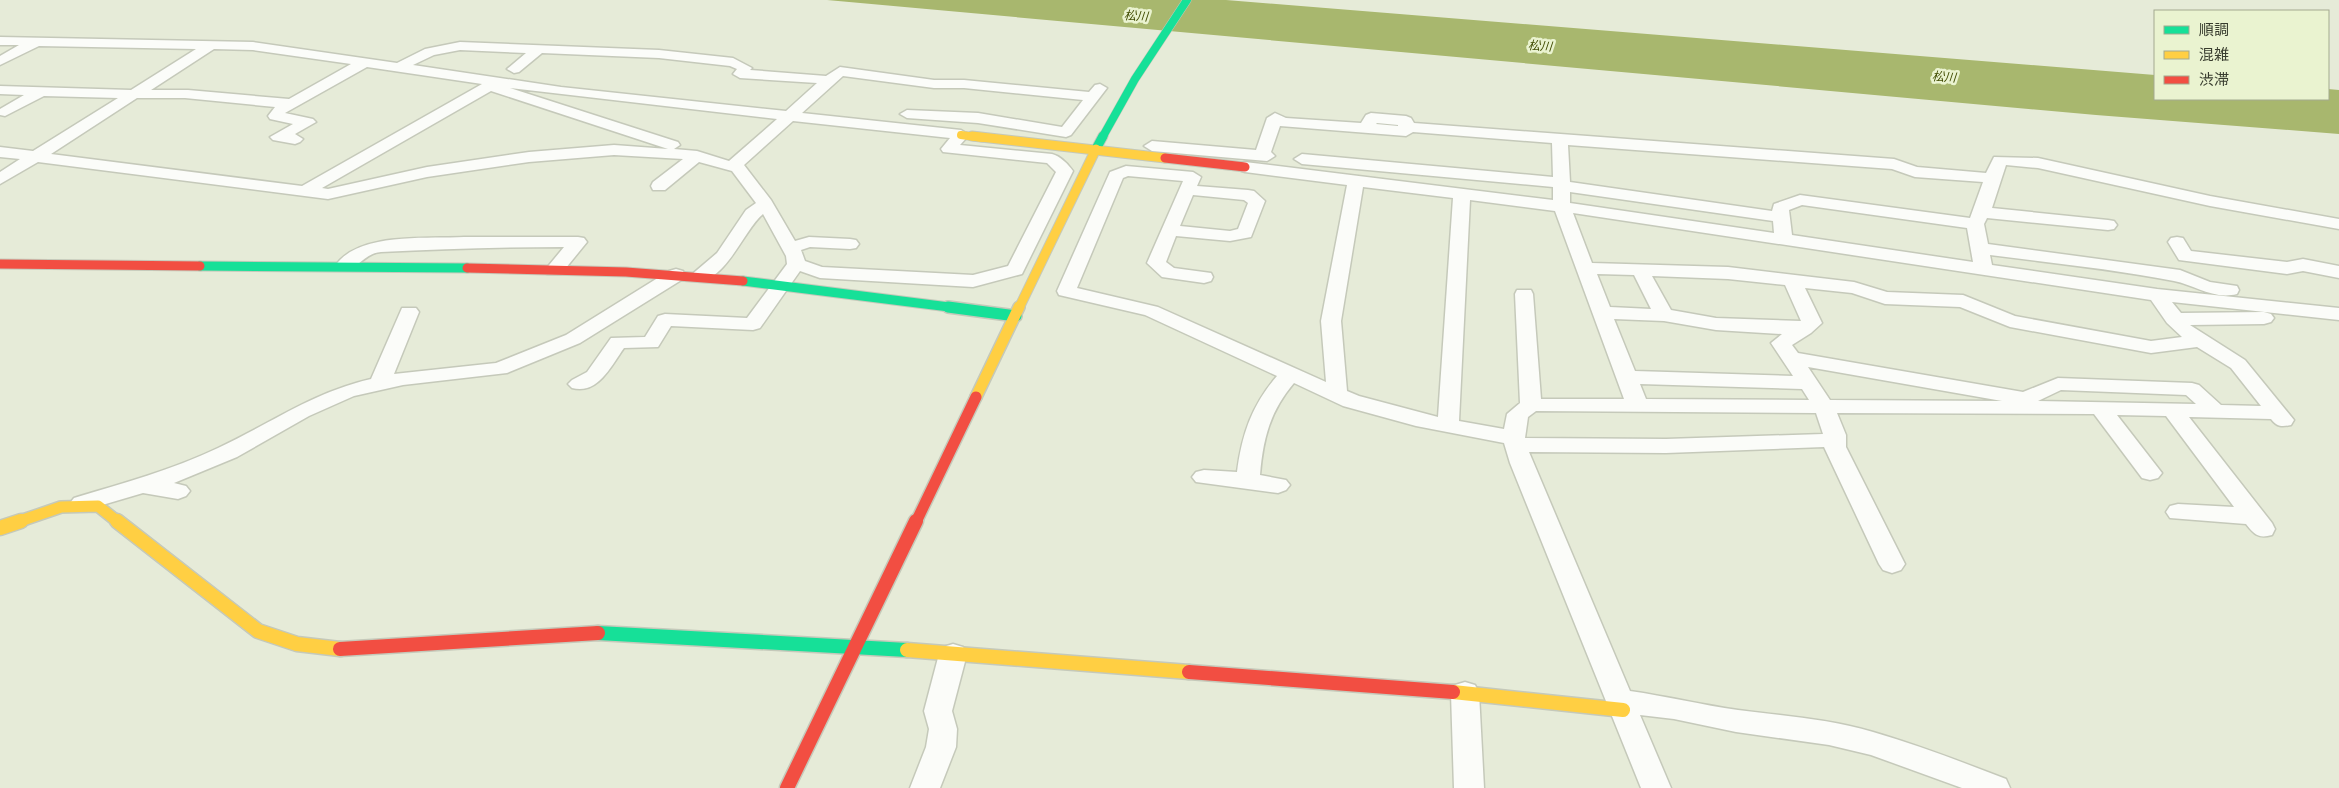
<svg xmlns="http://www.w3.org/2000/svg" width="2339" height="788" viewBox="0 0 2339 788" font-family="Rubik,'Noto Sans JP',sans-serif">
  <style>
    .water { fill: #a8b76e }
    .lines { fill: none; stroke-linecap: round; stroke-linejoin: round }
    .street-casing { stroke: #c5c9ba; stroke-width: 3 }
    .fast-far3-casing { stroke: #c5c9ba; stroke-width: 9 }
    .fast-far2-casing { stroke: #c5c9ba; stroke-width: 11 }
    .fast-far1-casing { stroke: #c5c9ba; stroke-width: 14 }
    .fast-casing { stroke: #c5c9ba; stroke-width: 17 }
    .slow-far3-casing { stroke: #c5c9ba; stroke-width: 9 }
    .slow-far2-casing { stroke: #c5c9ba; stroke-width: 11 }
    .slow-far1-casing { stroke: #c5c9ba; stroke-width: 14 }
    .slow-casing { stroke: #c5c9ba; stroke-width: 17 }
    .jam-far2-casing { stroke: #c5c9ba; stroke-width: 11 }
    .jam-far1-casing { stroke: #c5c9ba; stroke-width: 14 }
    .jam-casing { stroke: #c5c9ba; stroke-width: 17 }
    .street { fill: #fbfcf9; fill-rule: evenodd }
    .fast-far3 { stroke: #16e098; stroke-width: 8 }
    .fast-far2 { stroke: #16e098; stroke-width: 9 }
    .fast-far1 { stroke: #16e098; stroke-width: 11 }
    .fast { stroke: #16e098; stroke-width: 14 }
    .slow-far3 { stroke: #ffcf43; stroke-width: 8 }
    .slow-far2 { stroke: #ffcf43; stroke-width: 9 }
    .slow-far1 { stroke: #ffcf43; stroke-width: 11 }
    .slow { stroke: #ffcf43; stroke-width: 14 }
    .jam-far2 { stroke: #f24e42; stroke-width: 9 }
    .jam-far1 { stroke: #f24e42; stroke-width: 11 }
    .jam { stroke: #f24e42; stroke-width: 14 }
    .labels { text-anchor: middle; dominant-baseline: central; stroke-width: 5; stroke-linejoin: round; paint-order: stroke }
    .far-water-label { font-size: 12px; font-style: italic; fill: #3f4b00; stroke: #eaf3d0 }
  </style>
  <rect width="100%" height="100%" fill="#e6ebd8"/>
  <!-- water -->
  <path class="water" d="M827,0H1226L2155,75V99H2328V89L2339,90V134L2096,115Z"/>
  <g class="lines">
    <defs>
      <path id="street" d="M0,37L253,42L397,63L425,49L460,42L659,50L733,58L752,68L750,70L826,76L840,67L934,80H964L1089,92L1095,85L1100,84L1107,88L1071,135L1066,137L978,123L907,118L900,114L907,110L978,113L1062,127L1083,100L964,88H934L843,76L802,113L961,130L969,135L960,145L1052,154C1060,156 1068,164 1073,171L1022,274L973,287L820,278L800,271L760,328L753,330L671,326L658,347L624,348C611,366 598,395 572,388L568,384L572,380L587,372L611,338L645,337L658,316L665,314L747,318L787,264L786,256L763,214C743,230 724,288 692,280L690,276L717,253L746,210L756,203L732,171L699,162L665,190H653L651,186L653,182L683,159L614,155L529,162L427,177L328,199L38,162L0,184V172L20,159L0,157V147L33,151L118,98L44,96L5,116L0,115V109L24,95L0,94V86L131,90L196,49L39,46L0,65V56L19,45H0ZM214,49L253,50L351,64L289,99L188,90H151ZM460,50L526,53L507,69L514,73L519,72L542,53L659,58L730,66L737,69L733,74L740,78L817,83L786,111L561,87L413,65L434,55ZM367,67L482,84L302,186L51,154L137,98H185L275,107L268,116L270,119L293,124L270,137L273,140L295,144L300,142L303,139L295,134L316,122L313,119L285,113ZM510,88L777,119L729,161L697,151L674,149L680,145L678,142ZM491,91L668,149L614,145L529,152L427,167L328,189L322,188ZM793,121L950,138L941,149L943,152L1047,163L1056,172L1008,266L973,275L822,267L805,261L801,250L810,247L850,249L856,248L859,244L856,240L850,239L809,237L795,241L771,200L744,165Z
        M1275,113L1286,118L1361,123L1366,115L1371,113L1406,116L1411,118L1414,123L1894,159L1917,167L1986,173L1994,157L2038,158L2210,196L2339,219V229L2210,206L2038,168L2006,165L1992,208L2108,220L2114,221L2117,225L2114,229L2108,230L1987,218L1984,224L1988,244L2180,270L2210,282L2237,286L2239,290L2237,294C2213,300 2195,285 2174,281C2113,269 2051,263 1990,255L1992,265L2157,289L2339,308V320L2172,302L2181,313L2264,312L2271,314L2274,318L2271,322L2264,324L2190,325L2245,360L2294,420L2291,425C2282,427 2277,427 2271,419L2189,417L2272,523L2275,529L2272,535C2258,539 2254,534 2246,524L2170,518L2166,512L2170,506L2178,504L2234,507L2166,416L2117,415L2162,473L2158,478L2150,480L2142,478L2094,414L1837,413L1846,435V447L1905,564L1901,570L1892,573L1883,570L1879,564L1824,447L1666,453L1529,452L1630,691C1666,696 1702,705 1738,710C1783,716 1830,719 1873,732C1918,745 1962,762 2006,779L2010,788H1962L1871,755L1829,745L1736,732L1674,719L1640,715L1671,788H1641L1510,463L1504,443L1416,426L1343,406L1294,383C1270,411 1263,439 1260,475L1286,480L1290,485L1286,490L1278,493L1196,482L1192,477L1196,472L1204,470L1237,472C1242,434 1252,405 1277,376L1145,315L1059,295L1057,291L1110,172L1126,166L1193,172L1201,177L1197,186L1248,190L1254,191L1265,201L1251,237L1230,241L1176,236L1166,262L1174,268L1211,273L1213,277L1211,281L1204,283L1162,277L1147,263L1183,181L1128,176L1123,178L1077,288L1158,307L1326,382L1321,321L1347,185L1245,172L1239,170L1237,167L1239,164L1245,162L1553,200V187L1302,164L1294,159L1302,154L1553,177L1552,143L1413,132L1406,136L1280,126L1271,152L1275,156L1267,161L1152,151L1144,146L1152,141L1256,150L1267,118ZM1377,123L1398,125V126L1376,124ZM1568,145L1892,169L1915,177L1983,182L1970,218L1800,195L1774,204L1772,211L1570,182ZM1363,187L1453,198L1438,417L1359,396L1347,391L1341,321ZM1570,192L1773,221L1774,233L1570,203ZM1193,195L1244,200L1248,203L1238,229L1230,231L1180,226ZM1470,200L1555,211L1624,399H1541L1533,294L1531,290H1517L1515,294L1520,403L1507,414L1504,429L1459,421ZM1802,205L1967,228L1973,262L1792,235L1789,210ZM1573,213L2151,300L2167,323L2182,337L2151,341L2015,316L1963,295L1887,292L1854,282L1728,267L1592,263ZM1597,274L1634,275L1651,309L1610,307ZM1652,276L1728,279L1785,285L1801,321L1716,318L1671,310ZM1805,288L1852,293L1885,304L1960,307L2010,327L2151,353L2197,347L2231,368L2261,406L2221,405L2199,385L2192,383L2058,378L2023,392L1798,353L1792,345L1811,333L1822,323ZM1614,319L1664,321L1716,330L1782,334L1771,343L1793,376L1635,371ZM1808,367L2002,401L1830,400ZM1640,384L1802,389L1809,400L1646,399ZM2061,390L2186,395L2196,404L2038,401ZM1536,411L1816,413L1823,434L1666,439L1525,438L1528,417Z
        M464,237H578L584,238L587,242L561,274H547L545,270L564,247C503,247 442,249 381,252C363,253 356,274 338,270L335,266C358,232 426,239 464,237Z
        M2177,237L2183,238L2191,251L2287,262L2303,259L2339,266V278L2303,271L2287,274L2179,260L2168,242L2171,238Z
        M676,269L683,271L685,275L683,279L580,343L507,373L403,385L354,396L309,416L237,457L174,483L186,486L190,491L186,496L178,499L143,493L82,511L74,508L70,503L74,498C123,483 172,470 218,448C272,423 311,393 371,379L402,308H416L419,312L394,374L496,363L566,335L669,271Z
        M953,644L963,647L967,654L952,711L957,729L956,747L940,788H910L926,747L929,729L924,711L939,654L943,647Z
        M1465,682L1475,685L1479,693L1484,788H1454L1451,693L1455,685Z"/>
      <path id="fast-far3" d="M1102,138L1135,79L1187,0"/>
      <path id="fast-far2" d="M1096,149L1103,136
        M200,266L467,268
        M743,281L957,308"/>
      <path id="fast-far1" d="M948,307L1016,316"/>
      <path id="fast" d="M598,633L907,650"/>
      <path id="slow-far3" d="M961,135L983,138"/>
      <path id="slow-far2" d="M972,136L1165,158
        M1019,308L1096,149"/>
      <path id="slow-far1" d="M976,397L1019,307
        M17,522L61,507L98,506L118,522"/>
      <path id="slow" d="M117,521L258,631L297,644L340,649
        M0,528L21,521
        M907,650L1189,672
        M1453,692L1623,710"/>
      <path id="jam-far2" d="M1165,158L1245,167
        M0,264L200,266
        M467,268L626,272L743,281"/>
      <path id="jam-far1" d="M916,522L976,397"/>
      <path id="jam" d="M340,649L598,633
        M1189,672L1453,692
        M787,788L916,521"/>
    </defs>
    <!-- street casing -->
    <use href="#street" class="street-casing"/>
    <!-- fast-far3 casing -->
    <use href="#fast-far3" class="fast-far3-casing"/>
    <!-- fast-far2 casing -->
    <use href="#fast-far2" class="fast-far2-casing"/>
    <!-- fast-far1 casing -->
    <use href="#fast-far1" class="fast-far1-casing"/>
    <!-- fast casing -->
    <use href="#fast" class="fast-casing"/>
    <!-- slow-far3 casing -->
    <use href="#slow-far3" class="slow-far3-casing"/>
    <!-- slow-far2 casing -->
    <use href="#slow-far2" class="slow-far2-casing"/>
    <!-- slow-far1 casing -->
    <use href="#slow-far1" class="slow-far1-casing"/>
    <!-- slow casing -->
    <use href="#slow" class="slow-casing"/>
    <!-- jam-far2 casing -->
    <use href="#jam-far2" class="jam-far2-casing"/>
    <!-- jam-far1 casing -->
    <use href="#jam-far1" class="jam-far1-casing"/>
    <!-- jam casing -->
    <use href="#jam" class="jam-casing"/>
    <!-- street -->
    <use href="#street" class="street"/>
    <!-- fast-far3 -->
    <use href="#fast-far3" class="fast-far3"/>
    <!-- fast-far2 -->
    <use href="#fast-far2" class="fast-far2"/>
    <!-- fast-far1 -->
    <use href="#fast-far1" class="fast-far1"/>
    <!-- fast -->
    <use href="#fast" class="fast"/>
    <!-- slow-far3 -->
    <use href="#slow-far3" class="slow-far3"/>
    <!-- slow-far2 -->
    <use href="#slow-far2" class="slow-far2"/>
    <!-- slow-far1 -->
    <use href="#slow-far1" class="slow-far1"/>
    <!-- slow -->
    <use href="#slow" class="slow"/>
    <!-- jam-far2 -->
    <use href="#jam-far2" class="jam-far2"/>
    <!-- jam-far1 -->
    <use href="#jam-far1" class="jam-far1"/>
    <!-- jam -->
    <use href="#jam" class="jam"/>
  </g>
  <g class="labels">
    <!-- far-water labels -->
    <g class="far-water-label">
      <text transform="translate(1136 16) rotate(4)">松川</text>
      <text transform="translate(1540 46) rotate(4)">松川</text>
      <text transform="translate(1944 77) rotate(4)">松川</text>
    </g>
  </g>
  <!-- legend -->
  <rect x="2154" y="10" width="175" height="90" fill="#eaf3d0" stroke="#a3aa8f"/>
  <rect x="2164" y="26" width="25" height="8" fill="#16e098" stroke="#a3aa8f"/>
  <text x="2199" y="35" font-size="15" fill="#383c2e">順調</text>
  <rect x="2164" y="51" width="25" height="8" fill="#ffcf43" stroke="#a3aa8f"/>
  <text x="2199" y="60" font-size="15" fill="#383c2e">混雑</text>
  <rect x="2164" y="76" width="25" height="8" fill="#f24e42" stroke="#a3aa8f"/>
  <text x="2199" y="85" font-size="15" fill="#383c2e">渋滞</text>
</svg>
